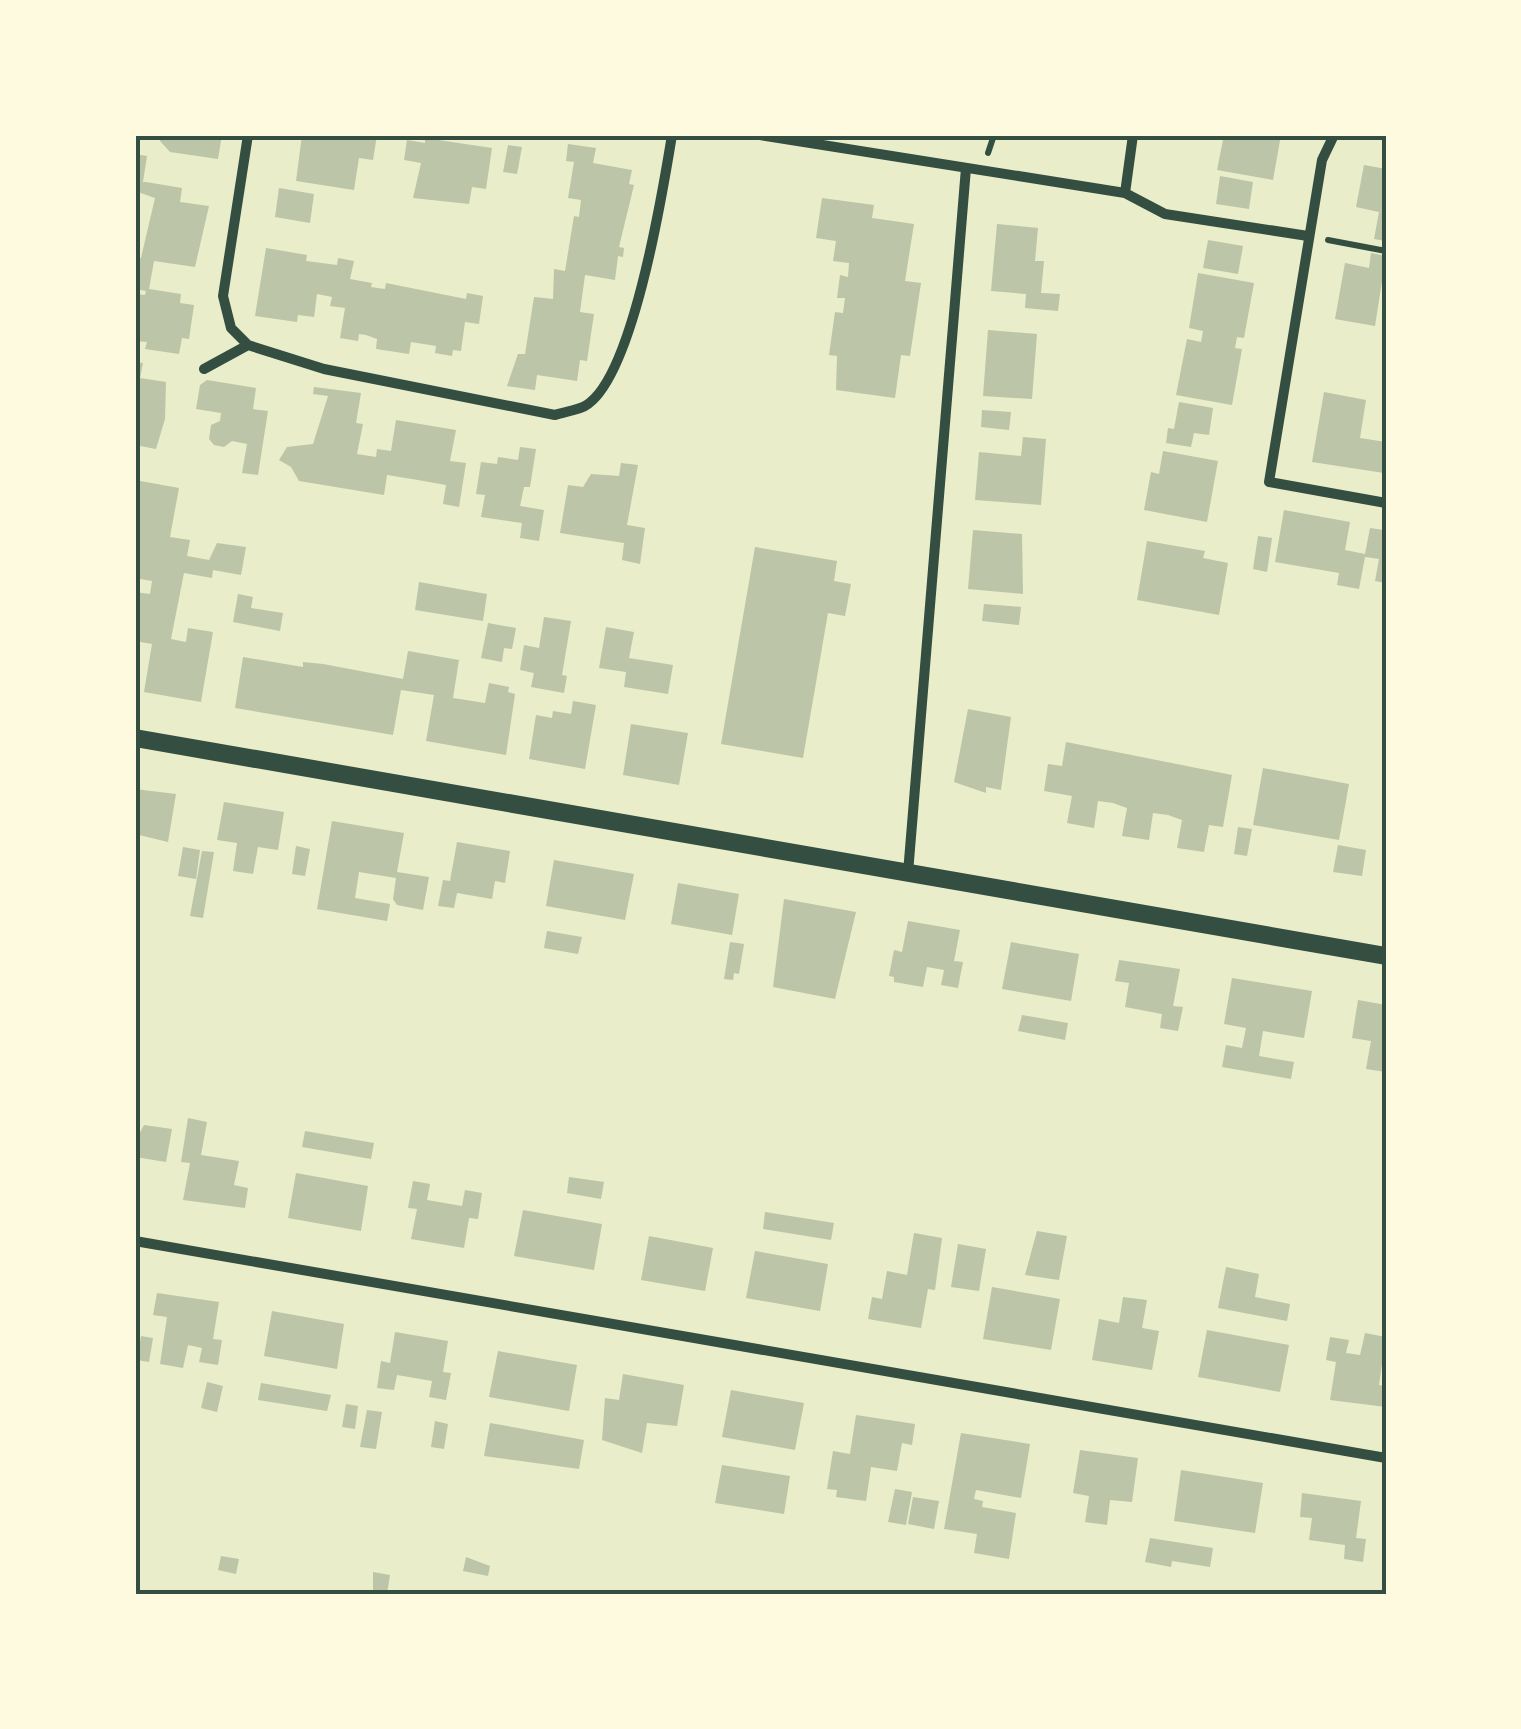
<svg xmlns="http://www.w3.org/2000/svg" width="1521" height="1729" viewBox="0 0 1521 1729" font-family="'Alegreya Sans',sans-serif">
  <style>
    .building { fill: #bcc5a7 }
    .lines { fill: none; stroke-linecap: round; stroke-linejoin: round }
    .path { stroke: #344e41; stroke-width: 6 }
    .minor { stroke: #344e41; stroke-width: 10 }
    .tertiary { stroke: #344e41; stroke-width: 18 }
    .neatline { fill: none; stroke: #344e41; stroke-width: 4 }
  </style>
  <rect width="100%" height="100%" fill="#e9edc9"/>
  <!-- building -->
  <path class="building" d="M161,135H222L218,159L170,152L160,141Z
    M302,135H377L373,160L359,158L354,190L296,181Z
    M1224,135H1281L1273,180L1217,170Z
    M425,138L492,148L486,189L472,187L469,204L413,198L421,163L404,160L407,140L425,143Z
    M568,144L596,148L593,163L632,170L629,184L634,185L619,247L624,248L623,257L618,256L615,280L585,275L580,312L594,314L587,361L580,360L577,381L537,375L535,390L507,386L518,354H525L534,297L553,299L554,269L565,271L574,216L579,217L581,200L568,198L574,162L566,161Z
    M508,145L522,147L517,174L503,172Z
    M135,154L147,156L143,182L135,180Z
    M1364,165L1386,169V241L1374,239L1379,212L1356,207Z
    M1220,176L1253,182L1249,209L1216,204Z
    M140,181L182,188L180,202L209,206L195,267L154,261L149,289L181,294L180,303L194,305L189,339L182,338L179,354L145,349L147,342L135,341V294L145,295L146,291L135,289V257L141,258L155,198L138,192Z
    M279,188L314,194L310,223L275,217Z
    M822,198L874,205L872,218L914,224L905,281L921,283L910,356L901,355L895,398L836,390L837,356L829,355L835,312L843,313L845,298H837L840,275L848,277L849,263L833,261L836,241L816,238Z
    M997,224L1038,228L1035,261H1044L1041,293L1060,294L1058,311L1025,308L1026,294L991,291Z
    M1208,240L1243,246L1238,274L1203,268Z
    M266,248L307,255L306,261L322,263L337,265L338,258L354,261L350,279L372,283L371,287L385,289L386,283L466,299L467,293L483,296L479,324L465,322L461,351L453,350L452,356L435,353L436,346L411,342L409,354L376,349L377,339L366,335L359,334L358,341L340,338L345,308L330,306L332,297L317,294L314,317L298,315L297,322L255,316Z
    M1371,253L1386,256L1375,326L1335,319L1345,263L1369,268Z
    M1198,273L1254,283L1244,338L1237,337L1235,348L1242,349L1232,405L1176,395L1187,339L1201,342L1203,331L1189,328Z
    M988,330L1037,334L1032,399L983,396Z
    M135,362L143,363L140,378L166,382L165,419L156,449L135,445Z
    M207,380L256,388L253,409L268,411L258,475L242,473L247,444L232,441L224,447L214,445L209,439L211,425L220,421L221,413L196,409L200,385Z
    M314,387L361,393L356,423L363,424L357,454L376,457L377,449L391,451L396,420L456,430L450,461L466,463L459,507L443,504L446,485L418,480L387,475L384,495L299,481L291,467L279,460L287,447L313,444L328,396L313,394Z
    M1324,392L1366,400L1360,438L1386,442L1384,473L1312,462Z
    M1179,402L1213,408L1209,435L1194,433L1191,447L1166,443L1168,428L1174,429Z
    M982,410L1011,412L1009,430L981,427Z
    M1023,437L1046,439L1041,505L975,500L979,452L1021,456Z
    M520,447L536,449L530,487H524L520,506L544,510L539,541L520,538L522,523L481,517L485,495L476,494L481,462L497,464L498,457L518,460Z
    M1163,451L1218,461L1207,522L1144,510L1151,472L1159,474Z
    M621,463L638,465L627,525L645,528L640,564L622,560L624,543L560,533L568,485L583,487L591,474L619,476Z
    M135,480L179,488L170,537L190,540L187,556L209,560L217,543L246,547L241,575L213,570L212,578L184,573L171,639L186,642L188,628L213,632L201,702L144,692L152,644L135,641V592L150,594L152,581L135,578Z
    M1284,510L1350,522L1345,550L1365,554L1370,528L1384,530L1386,583L1375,581L1379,559L1365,557L1359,589L1337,585L1339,573L1275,562Z
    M973,530L1022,534L1023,594L968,589Z
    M1258,536L1272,538L1267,572L1253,569Z
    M1147,541L1205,551L1203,558L1228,563L1219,615L1137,600Z
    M755,547L837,561L834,581L851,584L845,616L828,613L803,758L721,744Z
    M419,582L487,594L483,621L415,610Z
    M238,594L253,597L251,608L283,613L280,631L233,622Z
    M984,604L1021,607L1019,625L982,621Z
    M544,617L571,621L562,675L567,676L564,693L531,687L534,673L520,670L524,645L539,648Z
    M488,623L516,628L512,649L504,648L502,662L481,658Z
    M606,627L634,632L629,658L673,665L668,694L624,687L626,672L599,668Z
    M408,651L459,660L453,698L485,703L489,683L509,687L508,692L515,694L506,755L426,741L434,695L401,690L393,735L235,708L243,657L303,667V662L323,664L403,679Z
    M573,701L596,705L585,769L529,759L536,715L552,718L553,711L571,714Z
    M968,709L1011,717L1001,790L986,787V793L954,782Z
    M631,724L688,733L679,785L623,775Z
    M1066,742L1232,775L1223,827L1209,825L1204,852L1177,848L1182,820L1168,815L1153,813L1149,840L1122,836L1127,808L1113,803L1098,801L1094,828L1067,823L1072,796L1044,791L1048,764L1062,766Z
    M1263,768L1349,784L1339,840L1253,825Z
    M135,789L176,794L168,842L135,834Z
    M224,802L284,812L278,850L258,847L253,874L233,871L237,843L217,840Z
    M332,821L404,833L397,872L429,877L423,910L397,905L393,899L396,878L359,872L355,898L390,904L387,921L317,909Z
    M1238,827L1252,829L1247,856L1234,854Z
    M457,842L510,851L505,883L495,881L492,899L457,893L454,908L438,906L443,880L450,881Z
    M1338,845L1366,850L1362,876L1333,872Z
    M296,846L310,849L305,876L292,874Z
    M183,847L200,850L196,879L178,876Z
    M202,851L214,852L203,918L190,916Z
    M554,860L634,874L625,920L546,906Z
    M678,883L739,894L732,935L671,924Z
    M784,899L856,912L835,999L773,987Z
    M908,921L960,930L954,961L963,962L958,988L941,985L944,970L927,967L923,987L894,982V977L889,976L894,950L902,952Z
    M547,931L582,937L578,954L544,948Z
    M730,942L744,944L739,974L734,973L733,980L724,979Z
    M1011,942L1079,954L1071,1001L1002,989Z
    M1119,960L1180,969L1173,1006L1183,1007L1178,1031L1160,1028L1162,1014L1125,1007L1129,983L1115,981Z
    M1232,978L1312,991L1304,1038L1263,1031L1259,1056L1294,1062L1291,1079L1222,1067L1226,1045L1242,1048L1246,1028L1224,1024Z
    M1358,1000L1386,1005V1072L1366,1069L1371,1041L1352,1038Z
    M1022,1015L1068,1023L1065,1040L1018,1031Z
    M188,1118L207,1122L201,1155L239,1161L234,1185L248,1188L245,1208L183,1200L190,1163L181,1162Z
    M144,1125L172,1129L166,1162L135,1157V1142Z
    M305,1131L374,1143L371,1159L302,1147Z
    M296,1173L368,1186L361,1231L288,1218Z
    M569,1177L604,1182L601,1199L567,1193Z
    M413,1181L430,1184L427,1200L462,1206L465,1190L482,1193L478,1219L469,1218L464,1248L411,1239L417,1209L408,1208Z
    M523,1210L602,1224L594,1270L514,1256Z
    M765,1212L834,1223L831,1240L763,1229Z
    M1037,1231L1067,1236L1059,1280L1025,1275Z
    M914,1233L942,1238L935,1290L928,1289L921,1328L868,1319L872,1297L882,1299L887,1271L907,1275Z
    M649,1236L713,1248L705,1291L641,1280Z
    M958,1244L986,1249L979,1291L951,1287Z
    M755,1251L828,1264L820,1311L746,1298Z
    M1226,1267L1259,1274L1255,1297L1290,1304L1287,1321L1218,1308Z
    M992,1287L1060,1299L1051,1350L983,1339Z
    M157,1293L219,1302L213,1339L222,1340L218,1365L199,1362L202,1348L188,1345L183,1368L160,1364L167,1317L153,1315Z
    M1123,1297L1147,1300L1142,1328L1159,1331L1152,1370L1092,1360L1099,1319L1119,1323Z
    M272,1311L344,1324L337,1369L264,1356Z
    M1207,1330L1289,1345L1280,1392L1198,1377Z
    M395,1332L448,1341L443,1372L451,1373L446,1400L429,1397L432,1381L397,1375L394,1390L377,1388L381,1361L390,1363Z
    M1365,1333L1386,1337L1379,1385L1386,1386V1407L1330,1400L1336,1362L1326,1360L1330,1337L1349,1340L1346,1353L1360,1355Z
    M141,1336L153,1338L149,1362L137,1360Z
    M498,1351L577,1365L569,1411L489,1397Z
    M623,1374L684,1385L677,1426L647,1423L642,1453L602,1440L605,1398L619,1400Z
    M207,1382L223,1386L217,1412L201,1408Z
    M261,1383L331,1395L327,1411L258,1400Z
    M731,1390L804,1403L795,1450L722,1437Z
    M346,1404L358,1406L355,1429L342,1427Z
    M367,1410L382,1412L376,1449L360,1447Z
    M856,1415L915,1424L912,1445L902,1443L897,1471L871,1467L866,1501L836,1497L837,1490L827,1489L833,1451L850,1454Z
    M435,1421L448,1424L444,1449L431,1447Z
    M490,1423L584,1440L579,1469L484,1456Z
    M961,1433L1030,1444L1021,1498L976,1490L974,1499L983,1501L982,1507L1016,1513L1009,1559L974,1553L977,1534L944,1529Z
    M1080,1450L1138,1458L1132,1502L1110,1500L1107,1525L1085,1522L1089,1496L1073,1493Z
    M722,1465L790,1476L784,1514L715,1503Z
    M1181,1470L1263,1483L1255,1533L1174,1521Z
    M895,1489L912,1492L906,1525L888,1522Z
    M1302,1493L1361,1501L1356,1538L1366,1539L1363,1562L1344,1559L1345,1545L1309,1540L1312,1518L1300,1517Z
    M913,1497L939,1501L934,1529L908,1524Z
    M1150,1538L1213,1548L1210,1567L1172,1561L1171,1567L1145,1562Z
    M221,1556L239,1559L236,1574L218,1570Z
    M466,1557L490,1566L488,1576L463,1571Z
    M373,1572L390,1575L387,1594H373Z"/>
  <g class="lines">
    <!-- path -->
    <path class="path" d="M988,153L994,135
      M1328,240L1386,251"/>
    <!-- minor -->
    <path class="minor" d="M248,135L223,296L231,328L248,345L324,369L555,415C564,412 577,410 585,406C633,379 663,190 672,135
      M760,135L1125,193L1165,214L1308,236
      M1334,135L1322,160L1269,482L1386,503
      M1125,193L1133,135
      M204,369L248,345
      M908,873L966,168
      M135,1241L1386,1458"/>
    <!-- tertiary -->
    <path class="tertiary" d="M135,738L1386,956"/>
  </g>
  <!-- border -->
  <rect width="1521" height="1729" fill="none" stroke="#fefae0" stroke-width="275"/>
  <rect x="138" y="138" width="1246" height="1454" class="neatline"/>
</svg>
